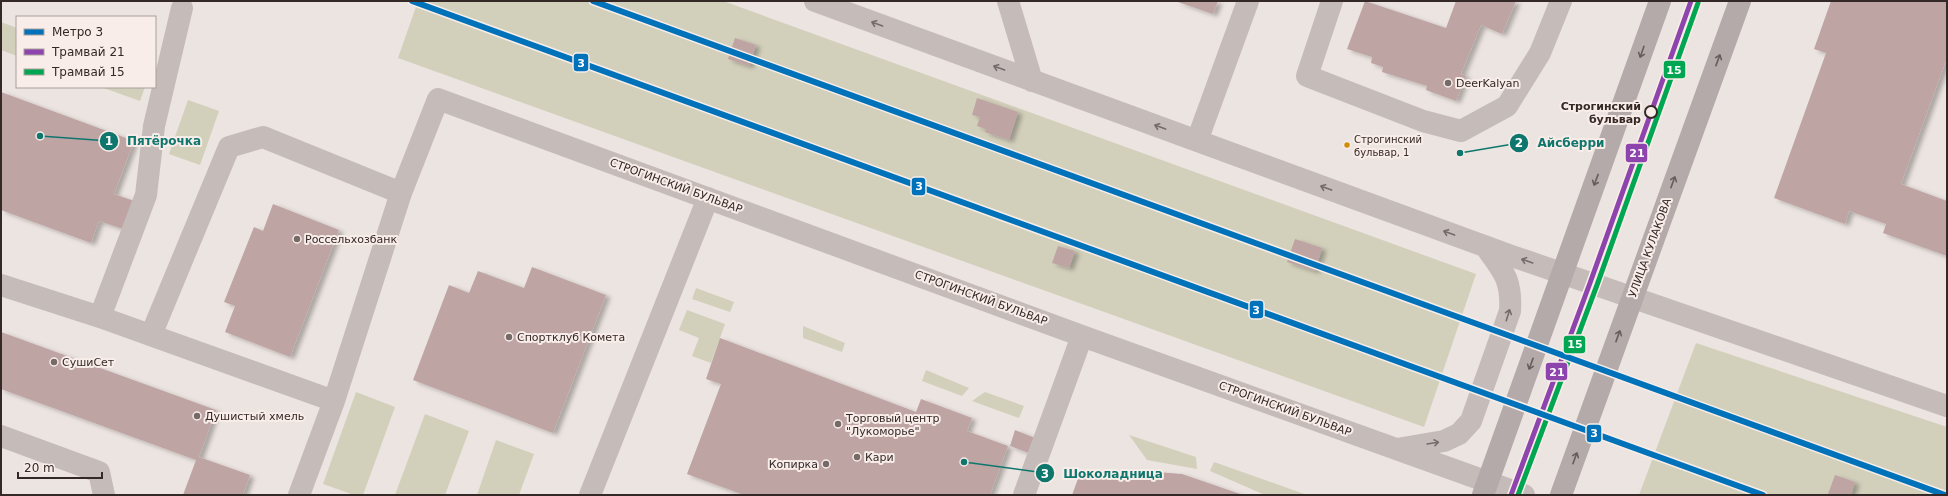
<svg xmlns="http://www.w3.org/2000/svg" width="1948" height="496" viewBox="0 0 1948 496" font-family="'DejaVu Sans',sans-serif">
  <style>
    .green { fill: #d2cfbb }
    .building { fill: #bea5a4; filter: url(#shadow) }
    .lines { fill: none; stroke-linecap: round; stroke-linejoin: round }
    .minor { stroke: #c5bcba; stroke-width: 22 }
    .major { stroke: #b3aaa9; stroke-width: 22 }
    .tram-1-casing { stroke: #f8ede8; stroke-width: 8 }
    .tram-2-casing { stroke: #f8ede8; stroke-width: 8 }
    .tram-1 { stroke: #8e44ad; stroke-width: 5 }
    .tram-2 { stroke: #00a651; stroke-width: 5 }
    .metro-1-casing { stroke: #f8ede8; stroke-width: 9 }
    .metro-1 { stroke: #0072ba; stroke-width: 6 }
    .oneway { stroke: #766b6a }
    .oneway2 { stroke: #675d5c }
    .poi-dot { fill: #756a68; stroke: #f8ede8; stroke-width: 1.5 }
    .stop-dot { fill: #f8ede8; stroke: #352928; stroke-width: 2 }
    .bus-dot { fill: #d08d08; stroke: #f8ede8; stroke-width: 1.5 }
    .labels { text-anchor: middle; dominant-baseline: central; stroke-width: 4; stroke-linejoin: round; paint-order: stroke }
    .bus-label { font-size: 10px; fill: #352928; stroke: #f8ede8; text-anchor: start }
    .poi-label { font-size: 11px; fill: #352928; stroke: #f8ede8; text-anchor: start }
    .stop-label { font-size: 11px; font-weight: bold; fill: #352928; stroke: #f8ede8; text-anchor: end }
    .street-label { font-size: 11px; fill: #352928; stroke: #f8ede8 }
    .leader { fill: none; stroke: #0f766e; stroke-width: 1.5 }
    .callout-dot { fill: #0f766e; stroke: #f8ede8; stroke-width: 1.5 }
    .mark-label { font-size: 12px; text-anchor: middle; font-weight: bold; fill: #fff }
    .callout-label { font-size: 12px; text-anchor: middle; font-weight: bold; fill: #0f766e; stroke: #f8ede8; stroke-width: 4; stroke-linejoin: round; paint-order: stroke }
    .line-badge { stroke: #f8ede8; stroke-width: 1.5 }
    .badge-label { font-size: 11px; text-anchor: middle; font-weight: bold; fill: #fff }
  </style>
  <defs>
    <filter id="shadow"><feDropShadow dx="4.5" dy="2.5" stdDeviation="2" flood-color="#0004"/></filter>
  </defs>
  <rect width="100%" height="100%" fill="#ece4e0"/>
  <!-- green -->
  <path class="green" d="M418,1H723L1476,274L1424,427L398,58Z
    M1,22L17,28V56L1,50Z
    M101,87H145L140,101Z
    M188,100L219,111L200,165L169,154Z
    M696,288L734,302L730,312L692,299Z
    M687,310L725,324L711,363L692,356L699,338L679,330Z
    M803,326L845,343L842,352L803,338Z
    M1696,343L1947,427V495H1639Z
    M926,370L969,388L962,396L922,381Z
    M356,392L395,407L363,495H354L323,484Z
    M985,392L1024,406L1019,418L972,401Z
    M425,414L469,431L445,495H395Z
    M1129,435L1196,457L1197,469L1147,460Z
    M496,440L534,454L519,495H477Z
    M1214,462L1307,495H1265L1210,471Z"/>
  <!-- building -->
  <path class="building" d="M1175,1H1218L1213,14Z
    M1365,1L1446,28L1456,1H1516L1502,34L1481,25L1461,74L1466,76L1456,101L1426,90L1427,86L1382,72L1383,67L1371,63L1372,57L1347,49Z
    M1831,1H1947V58L1901,184L1947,201V256L1883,233L1886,224L1849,211L1845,224L1774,198L1826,53L1814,49Z
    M735,38L756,45L749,66L728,59Z
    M1,92L134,141L114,194L137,202L126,230L99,221L91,243L1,210Z
    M977,98L1018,112L1009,140L985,132L986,129L977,126L980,117L972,115Z
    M273,204L339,230L290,357L225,332L235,306L224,302L254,227L263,231Z
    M1295,239L1322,248L1315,271L1287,262Z
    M1058,246L1075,251L1069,268L1052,263Z
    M532,267L606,295L553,433L413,380L449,285L469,293L478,271L524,288Z
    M1,332L216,410L199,457L250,475L243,495H183L196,460L1,389Z
    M720,338L916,412L921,399L972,418L967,431L1008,446L990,495H744L687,474L721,384L706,379Z
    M1015,430L1035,438L1029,453L1010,446Z
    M1131,470L1182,474L1243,495H1072L1079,476Z
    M1835,475L1855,482L1851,495L1828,494Z"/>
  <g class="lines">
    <!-- minor -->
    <path class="minor" d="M815,1L1509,255L1947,406
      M1008,1L1032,81
      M1332,1L1307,76L1423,121L1461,131L1507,106L1540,53L1561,1
      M1197,141L1248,1
      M1,285L100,317L334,401
      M100,317L146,195L154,126L182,8
      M151,335L229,147L263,137L401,193
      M1,436L99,472L104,495
      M1397,449L1444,441L1459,434L1471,421L1510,311C1512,279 1503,271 1485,246
      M299,495L334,401L401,193L438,99L1082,336L1524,495
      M590,495L708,198
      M1024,495L1082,336"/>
    <!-- major -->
    <path class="major" d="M1483,495L1660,1
      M1561,495L1740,1"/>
    <defs>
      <path id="tram-1" d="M1511,495L1590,283L1691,1"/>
      <path id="tram-2" d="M1518,495L1597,285L1698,3"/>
    </defs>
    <!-- tram-1 casing -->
    <use href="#tram-1" class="tram-1-casing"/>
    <!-- tram-2 casing -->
    <use href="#tram-2" class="tram-2-casing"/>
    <!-- tram-1 -->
    <use href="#tram-1" class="tram-1"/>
    <!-- tram-2 -->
    <use href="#tram-2" class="tram-2"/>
    <defs>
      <path id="metro-1" d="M412,1L1763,495
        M593,1L1945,495"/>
    </defs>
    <!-- metro-1 casing -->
    <use href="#metro-1" class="metro-1-casing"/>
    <!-- metro-1 -->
    <use href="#metro-1" class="metro-1"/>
  </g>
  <!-- one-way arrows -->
  <defs><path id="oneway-shaft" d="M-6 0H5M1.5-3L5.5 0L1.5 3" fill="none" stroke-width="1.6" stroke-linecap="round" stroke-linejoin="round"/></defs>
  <g class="oneway">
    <use href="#oneway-shaft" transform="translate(877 24) rotate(-160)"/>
    <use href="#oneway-shaft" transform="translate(999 68) rotate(-160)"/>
    <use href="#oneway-shaft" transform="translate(1160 127) rotate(-160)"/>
    <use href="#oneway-shaft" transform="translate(1326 188) rotate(-160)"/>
    <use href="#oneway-shaft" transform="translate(1449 233) rotate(-160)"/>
    <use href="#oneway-shaft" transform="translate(1527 261) rotate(-161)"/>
    <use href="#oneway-shaft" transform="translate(1508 315) rotate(-73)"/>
    <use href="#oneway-shaft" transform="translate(1433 443) rotate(-9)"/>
  </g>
  <g class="oneway2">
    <use href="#oneway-shaft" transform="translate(1642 52) rotate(109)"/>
    <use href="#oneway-shaft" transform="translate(1718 60) rotate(-70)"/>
    <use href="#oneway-shaft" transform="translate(1596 180) rotate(111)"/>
    <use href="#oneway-shaft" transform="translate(1673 182) rotate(-70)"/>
    <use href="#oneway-shaft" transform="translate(1618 336) rotate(-70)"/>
    <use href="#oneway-shaft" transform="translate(1531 364) rotate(110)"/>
    <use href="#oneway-shaft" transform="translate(1575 458) rotate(-70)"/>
  </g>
  <!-- markers -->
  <g class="poi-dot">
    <circle cx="1448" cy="83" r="4"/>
    <circle cx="297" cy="239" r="4"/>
    <circle cx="509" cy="337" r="4"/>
    <circle cx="54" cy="362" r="4"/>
    <circle cx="197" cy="416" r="4"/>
    <circle cx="838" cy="424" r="4"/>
    <circle cx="857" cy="457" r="4"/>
    <circle cx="826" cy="464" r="4"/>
  </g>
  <circle class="stop-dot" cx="1651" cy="112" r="6"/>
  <circle class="bus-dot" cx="1347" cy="145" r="3.5"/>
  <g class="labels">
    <!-- bus labels -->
    <g class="bus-label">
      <text x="1354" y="139">Строгинский<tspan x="1354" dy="13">бульвар, 1</tspan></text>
    </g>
    <!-- poi labels -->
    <g class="poi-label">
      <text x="1456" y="83">DeerKalyan</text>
      <text x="305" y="239">Россельхозбанк</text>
      <text x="517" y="337">Спортклуб Комета</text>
      <text x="62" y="362">СушиСет</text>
      <text x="205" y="416">Душистый хмель</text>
      <text x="846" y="418">Торговый центр<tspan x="846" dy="13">"Лукоморье"</tspan></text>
      <text x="865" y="457">Кари</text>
      <text x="818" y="464" text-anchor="end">Копирка</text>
    </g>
    <!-- stop labels -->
    <g class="stop-label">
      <text x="1641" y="106">Строгинский<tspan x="1641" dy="13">бульвар</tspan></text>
    </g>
    <!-- street labels -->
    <g class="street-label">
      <text transform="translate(676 186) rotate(20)">СТРОГИНСКИЙ БУЛЬВАР</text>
      <text transform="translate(1650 248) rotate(-70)">УЛИЦА КУЛАКОВА</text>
      <text transform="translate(981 298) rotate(20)">СТРОГИНСКИЙ БУЛЬВАР</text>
      <text transform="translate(1285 409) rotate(20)">СТРОГИНСКИЙ БУЛЬВАР</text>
    </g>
  </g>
  <!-- callouts -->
  <path class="leader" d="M40 136L109 141M1460 153L1519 143M964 462L1045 473"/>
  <g class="callout-dot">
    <circle cx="40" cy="136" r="4"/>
    <circle cx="1460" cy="153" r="4"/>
    <circle cx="964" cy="462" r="4"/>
    <circle cx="109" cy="141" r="10"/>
    <circle cx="1519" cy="143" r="10"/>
    <circle cx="1045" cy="473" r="10"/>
  </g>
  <g class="mark-label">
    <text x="109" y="145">1</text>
    <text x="1519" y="147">2</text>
    <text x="1045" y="478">3</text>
  </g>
  <g class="callout-label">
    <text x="164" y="145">Пятёрочка</text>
    <text x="1571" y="147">Айсберри</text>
    <text x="1113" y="478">Шоколадница</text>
  </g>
  <g class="line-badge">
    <rect x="573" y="53" width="16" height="19" rx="4" fill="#0072ba"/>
    <rect x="1663" y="60" width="23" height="19" rx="4" fill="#00a651"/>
    <rect x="1625" y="143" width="23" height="20" rx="4" fill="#8e44ad"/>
    <rect x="911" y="177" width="15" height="19" rx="4" fill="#0072ba"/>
    <rect x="1249" y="300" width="15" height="19" rx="4" fill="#0072ba"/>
    <rect x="1563" y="335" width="23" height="19" rx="4" fill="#00a651"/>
    <rect x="1545" y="362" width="23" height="19" rx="4" fill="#8e44ad"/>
    <rect x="1586" y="424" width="16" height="19" rx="4" fill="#0072ba"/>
  </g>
  <g class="badge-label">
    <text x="581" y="67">3</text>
    <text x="1674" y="74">15</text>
    <text x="1637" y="157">21</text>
    <text x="919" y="190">3</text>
    <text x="1256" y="314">3</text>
    <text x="1575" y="348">15</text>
    <text x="1557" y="376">21</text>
    <text x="1594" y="437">3</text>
  </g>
  <!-- border -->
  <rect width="1948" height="496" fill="none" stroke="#352928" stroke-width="4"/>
  <!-- legend -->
  <rect x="16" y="16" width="140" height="72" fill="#f8ede8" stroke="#aa9f9b"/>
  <rect x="24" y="29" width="20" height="6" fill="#0072ba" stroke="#aa9f9b"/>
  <text x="52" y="36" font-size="12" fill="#352928">Метро 3</text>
  <rect x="24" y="49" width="20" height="6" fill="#8e44ad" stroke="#aa9f9b"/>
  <text x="52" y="56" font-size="12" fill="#352928">Трамвай 21</text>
  <rect x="24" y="69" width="20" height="6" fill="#00a651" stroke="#aa9f9b"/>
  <text x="52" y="76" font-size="12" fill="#352928">Трамвай 15</text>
  <!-- scale -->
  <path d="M18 472v6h84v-6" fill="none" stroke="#352928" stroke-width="2"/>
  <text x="24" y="472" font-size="12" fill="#352928" stroke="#f8ede8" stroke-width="3" paint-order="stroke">20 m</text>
</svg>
